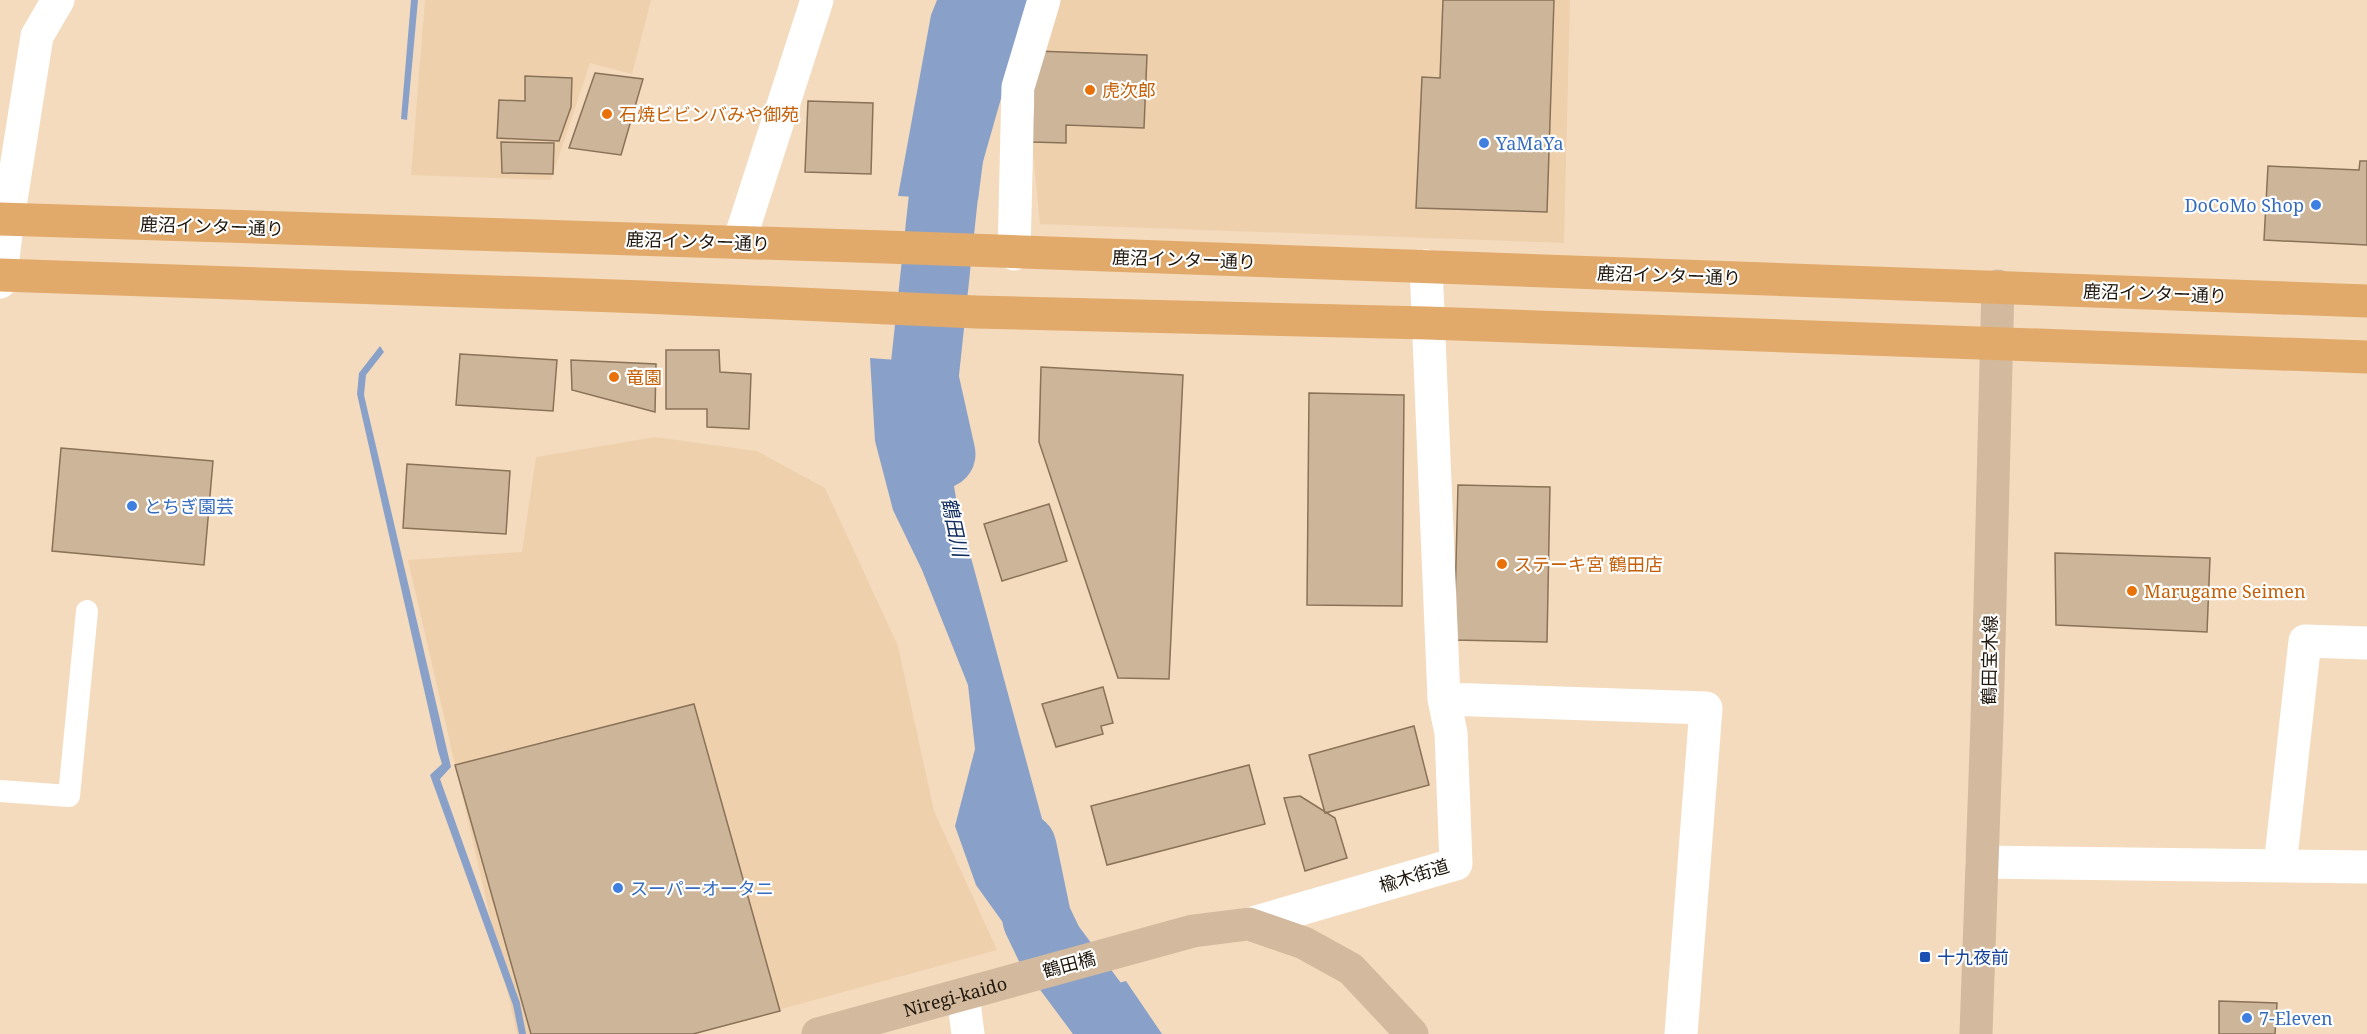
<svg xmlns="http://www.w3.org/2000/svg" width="2367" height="1034" viewBox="0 0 2367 1034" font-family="'Noto Serif','Noto Sans JP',serif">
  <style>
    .built { fill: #eed0ad }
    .water { fill: #89a1c9 }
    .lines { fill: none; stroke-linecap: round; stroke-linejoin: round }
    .river { stroke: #89a1c9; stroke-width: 69 }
    .building { fill: #cdb599; stroke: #897258; stroke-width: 1.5 }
    .lane { stroke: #fff; stroke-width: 22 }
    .street { stroke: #fff; stroke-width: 33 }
    .secondary { stroke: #d3ba9e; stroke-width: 33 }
    .primary { stroke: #e2aa6a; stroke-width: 33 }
    .food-dot { fill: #e8710a; stroke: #fff; stroke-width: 2 }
    .shop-dot { fill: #3f7fe0; stroke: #fff; stroke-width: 2 }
    .transit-dot { fill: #1a4fb4; stroke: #fff; stroke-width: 2 }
    .labels { text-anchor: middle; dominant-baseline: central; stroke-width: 4.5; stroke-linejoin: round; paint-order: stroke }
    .food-label { font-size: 18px; fill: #c56008; stroke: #fff; text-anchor: start }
    .shop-label { font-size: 18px; fill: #366cbe; stroke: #fff; text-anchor: start }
    .street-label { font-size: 18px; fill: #1f160c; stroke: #fff }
    .transit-label { font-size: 18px; fill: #164399; stroke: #fff; text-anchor: start }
    .water-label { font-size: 20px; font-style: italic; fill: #132e60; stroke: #fff }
  </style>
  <rect width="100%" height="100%" fill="#f4dbbe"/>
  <!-- built -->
  <path class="built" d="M425,0H651L632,74L590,63L551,180L411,175Z
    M1055,0H1570L1564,243L1040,224L1026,82Z
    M655,437L757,451L825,488L898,646L934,811L997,950L690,1034H517L408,560L522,552L536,457Z"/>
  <!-- water -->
  <path class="water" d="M411,0H418L407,120L401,119Z
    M937,0H1013L995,69L978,200L898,196L931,15Z
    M380,346L384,352L366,375L364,395L451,767L440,779L520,1003L526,1034H519L513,1005L430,775L442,764L438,751L357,394L359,373Z
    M870,358L937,363L941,408L958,510L1072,929L1019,945L976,885L955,826L975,749L968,685L922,570L893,510L875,441Z
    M1126,981L1162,1034H1079L1056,1000Z"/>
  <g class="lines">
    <!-- river -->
    <path class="river" d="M941,454L924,378L944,191L941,183L975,64L1000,0
      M1022,847L1037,919L1049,944L1116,1034"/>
  </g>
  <!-- building -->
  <path class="building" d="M1443,0H1554L1547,212L1416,208L1422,77L1440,78Z
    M1035,51L1147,55L1144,128L1066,125V143L1032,142Z
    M595,73L643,79L621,155L569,148Z
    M525,76L572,78L571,107L559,141L497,138L499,100L525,101Z
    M808,101L873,103L871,174L805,172Z
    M501,142L554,143L553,174L502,173Z
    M2360,161H2367V245L2264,240L2268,166L2359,170Z
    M666,350H719L720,372L751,374L749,429L707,427V409H666Z
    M460,354L557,360L553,411L456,405Z
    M571,360L656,364L655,412L572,390Z
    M1041,367L1183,375L1169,679L1118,678L1039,442Z
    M1309,393L1404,395L1402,606L1307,605Z
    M61,448L213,461L204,565L52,551Z
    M407,464L510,471L506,534L403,528Z
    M1458,485L1550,487L1547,642L1454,640Z
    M1049,504L1067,561L1002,581L984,524Z
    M2055,553L2210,558L2207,632L2056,625Z
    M1103,687L1113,723L1101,726L1103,734L1056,747L1042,704Z
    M694,704L780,1011L693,1034H531L455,765Z
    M1414,726L1429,785L1325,813L1309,755Z
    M1249,765L1265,824L1107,865L1091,806Z
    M1300,796L1335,818L1347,858L1305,871L1284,798Z
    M2219,1001L2277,1003L2275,1034H2219Z"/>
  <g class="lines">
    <!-- lane -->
    <path class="lane" d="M0,791L69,796L87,611"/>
    <!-- street -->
    <path class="street" d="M739,242L817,0
      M1014,254L1018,87L1044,0
      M0,282L8,219L37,36L58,0
      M1444,699L1706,708L1681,1034
      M1982,862L2367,867
      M2280,866L2305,641L2367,643
      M1249,924L1456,864L1451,733L1444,699L1426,266
      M963,995L968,1034"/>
    <!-- secondary -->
    <g class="secondary">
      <path id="s1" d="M818,1034L1193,931L1249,924L1304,943L1351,969L1412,1034"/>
      <path d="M1976,1034L1987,721L1998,286"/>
    </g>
    <!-- primary -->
    <path class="primary" d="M0,219L886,247C1380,268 1874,281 2367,301
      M0,275L644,297L976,312L1427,323L2367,357"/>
  </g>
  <!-- markers -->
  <g class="food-dot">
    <circle cx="1090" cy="90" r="6"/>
    <circle cx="607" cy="114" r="6"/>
    <circle cx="614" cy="377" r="6"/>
    <circle cx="1502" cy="564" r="6"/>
    <circle cx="2132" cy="591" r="6"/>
  </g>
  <g class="shop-dot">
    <circle cx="1484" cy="143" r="6"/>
    <circle cx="2316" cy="205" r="6"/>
    <circle cx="132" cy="506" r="6"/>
    <circle cx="618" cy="888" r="6"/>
    <circle cx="2247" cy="1018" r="6"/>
  </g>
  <rect class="transit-dot" x="1919" y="951" width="12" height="12" rx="3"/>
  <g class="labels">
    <!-- food labels -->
    <g class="food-label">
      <text x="1102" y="90">虎次郎</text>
      <text x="619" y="114">石焼ビビンバみや御苑</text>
      <text x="626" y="377">竜園</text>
      <text x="1514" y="564">ステーキ宮 鶴田店</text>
      <text x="2144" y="591">Marugame Seimen</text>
    </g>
    <!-- shop labels -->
    <g class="shop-label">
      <text x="1496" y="143">YaMaYa</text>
      <text x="2304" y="205" text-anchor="end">DoCoMo Shop</text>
      <text x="144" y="506">とちぎ園芸</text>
      <text x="630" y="888">スーパーオータニ</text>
      <text x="2259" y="1018">7-Eleven</text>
    </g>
    <!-- street labels -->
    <g class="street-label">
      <text transform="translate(212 226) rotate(2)">鹿沼インター通り</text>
      <text transform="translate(698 241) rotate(2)">鹿沼インター通り</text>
      <text transform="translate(1184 259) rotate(2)">鹿沼インター通り</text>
      <text transform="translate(1669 275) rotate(2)">鹿沼インター通り</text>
      <text transform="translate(2155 293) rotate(2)">鹿沼インター通り</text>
      <text transform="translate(1989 660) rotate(-89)">鶴田宝木線</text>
      <text transform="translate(1414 875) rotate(-17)">楡木街道</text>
      <text transform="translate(1069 964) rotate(-15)">鶴田橋</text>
      <text stroke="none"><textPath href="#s1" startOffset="142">Niregi-kaido</textPath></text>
    </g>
    <!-- transit labels -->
    <g class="transit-label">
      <text x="1937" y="957">十九夜前</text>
    </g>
    <!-- water labels -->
    <g class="water-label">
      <text transform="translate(955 527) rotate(78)">鶴田川</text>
    </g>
  </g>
</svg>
